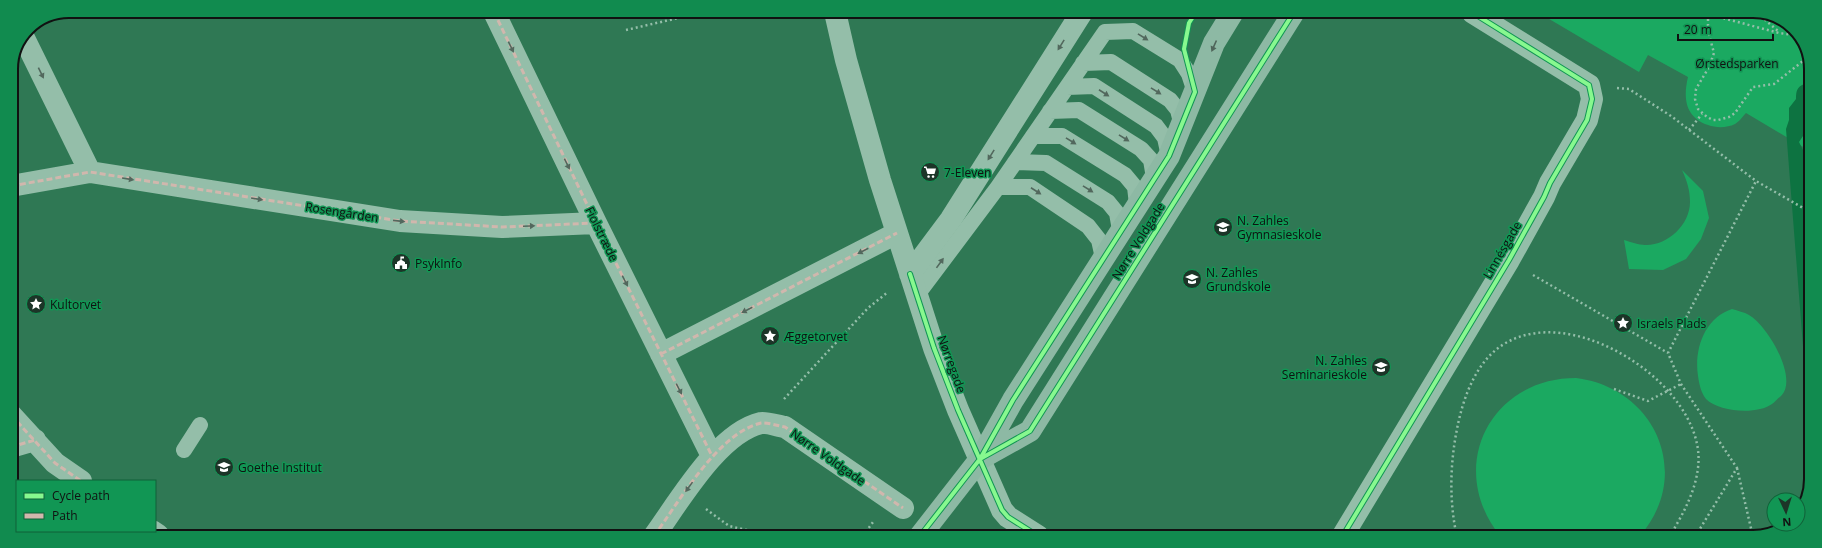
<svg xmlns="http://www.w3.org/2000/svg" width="1822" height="548" viewBox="0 0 1822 548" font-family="'Open Sans',sans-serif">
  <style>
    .green { fill: #1ba961 }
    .water { fill: #0d7341 }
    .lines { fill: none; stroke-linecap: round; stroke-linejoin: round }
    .path { stroke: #94bea9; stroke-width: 2.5; stroke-dasharray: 2 3; stroke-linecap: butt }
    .lane { stroke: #94bea9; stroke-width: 16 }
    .street { stroke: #94bea9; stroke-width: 22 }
    .secondary { stroke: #8db9a4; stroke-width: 22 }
    .quiet { stroke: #d1b7ad; stroke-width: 3; stroke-dasharray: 6 3; stroke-linecap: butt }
    .cycleway-casing { stroke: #119654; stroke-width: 6 }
    .cycleway { stroke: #87f88f; stroke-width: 4 }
    .oneway { fill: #52685d }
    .oneway2 { fill: #4f655a }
    .labels { text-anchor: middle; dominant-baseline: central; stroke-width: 3; stroke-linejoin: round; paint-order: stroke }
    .park-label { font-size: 12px; fill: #111; stroke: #119654 }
    .poi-label { font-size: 12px; fill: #111; stroke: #119654; text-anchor: start }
    .street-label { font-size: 12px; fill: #111; stroke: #119654 }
    .rim { fill: none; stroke: #111; stroke-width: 2 }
  </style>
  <rect width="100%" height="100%" fill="#2f7854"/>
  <!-- green -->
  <path class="green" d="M1539,13H1768L1799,34L1811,65L1810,151L1746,113C1743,116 1739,122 1735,124C1727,128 1716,128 1708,125C1685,117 1683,98 1688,77L1648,55L1639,72Z
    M1682,170L1703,191L1709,218L1701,239L1686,259L1663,270L1629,269L1624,240C1631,242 1639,245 1645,245C1667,246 1690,225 1690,202C1690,190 1687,181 1682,170Z
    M1732,309C1738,311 1744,312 1749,315C1767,325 1799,378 1781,396C1778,398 1775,402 1772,404C1757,415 1719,412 1706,399C1701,393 1699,383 1698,376C1694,350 1704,318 1732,309Z
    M1576,378C1656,388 1694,475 1639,537H1501C1445,469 1489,378 1576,378Z"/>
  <!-- water -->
  <path class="water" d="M1810,62L1811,103L1807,105V113L1803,122L1804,129L1803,136L1799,142L1803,150L1810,156L1809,423L1786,129L1789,120V108L1796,99C1796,91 1797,87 1804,84L1806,68Z"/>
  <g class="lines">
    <!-- path -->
    <path class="path" d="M1704,13L1779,33L1800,36
      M1757,13L1778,31
      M1708,14V31L1714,53L1709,67L1696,89L1695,99L1698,109L1707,117L1713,120H1718L1729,117L1735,113L1753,87L1774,84L1808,57
      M626,30L700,13
      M1617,88L1629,89L1671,116L1756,181L1810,212
      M1689,130L1702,114
      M1533,275L1668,353
      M1614,389L1648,401L1681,384
      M784,399L868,308L888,292
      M1737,468L1753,537
      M706,509L729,526L773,536
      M863,536L873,522
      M1457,537C1449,502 1450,464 1457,429C1463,398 1476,361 1504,344C1569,304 1683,374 1697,444C1704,476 1686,510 1669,537
      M1695,537L1737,468L1681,384L1668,353L1756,181"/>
    <!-- lane -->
    <path class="lane" d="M1083,63L1111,62L1170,100L1178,110L1182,126
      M1067,87L1094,86L1156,126L1165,138L1169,156
      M1050,111L1079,110L1141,149L1151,160L1154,178
      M1033,136H1062L1125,175L1135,187L1137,204
      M1015,162L1046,163L1108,202L1117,213L1120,230
      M998,187H1030L1088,226L1099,240L1103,258
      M917,295L998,187L1105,32L1133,31L1180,60L1189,74L1195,92
      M184,450L200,425"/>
    <!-- street -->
    <path class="street" d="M494,12L596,223L712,456
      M835,12L846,60L880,180L934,348L958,410L1002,510L1008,517L1038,536
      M24,38L90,172
      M11,186L90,172L400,221L502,227L596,223
      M910,274L951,219L1082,12
      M661,354L897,233
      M11,415L55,463L81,481
      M11,447L35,440
      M152,531L158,535
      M654,536C679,502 718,433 761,423C767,422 778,426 785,427L903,508
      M1342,537L1509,260L1544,197L1550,183L1587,120L1592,99L1589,85L1473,13"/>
    <!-- secondary -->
    <path class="secondary" d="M980,459L1030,431L1294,12
      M920,536L980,459L1013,400L1169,156L1214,43L1233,12"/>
    <!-- quiet -->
    <path class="quiet" d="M494,12L596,223L712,456
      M11,186L90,172L400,221L502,227L596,223
      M661,354L897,233
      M11,415L55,463L81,481
      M11,447L35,440
      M152,531L158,535
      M654,536C679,502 718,433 761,423C767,422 778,426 785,427L903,508"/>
    <defs>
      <path id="cycleway" d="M910,274L934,348L958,410L1002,510L1008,517L1038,536
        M980,459L1030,431L1294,12
        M920,536L980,459L1013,400L1169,156L1195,92L1184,49L1189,23L1196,12
        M1342,537L1509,260L1544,197L1550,183L1587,120L1592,99L1589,85L1473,13"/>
    </defs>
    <!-- cycleway casing -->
    <use href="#cycleway" class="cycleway-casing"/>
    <!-- cycleway -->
    <use href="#cycleway" class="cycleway"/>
  </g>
  <!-- one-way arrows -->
  <defs><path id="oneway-solid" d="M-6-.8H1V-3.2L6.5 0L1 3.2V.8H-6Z"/></defs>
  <g class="oneway">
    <use href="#oneway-solid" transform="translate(1143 37) rotate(32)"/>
    <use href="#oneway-solid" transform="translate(1061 45) rotate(122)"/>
    <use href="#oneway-solid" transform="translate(511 47) rotate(64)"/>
    <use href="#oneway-solid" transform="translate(41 73) rotate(64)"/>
    <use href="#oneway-solid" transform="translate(1156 91) rotate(32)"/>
    <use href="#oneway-solid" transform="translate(1104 93) rotate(33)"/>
    <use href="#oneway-solid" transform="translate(1124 138) rotate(32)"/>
    <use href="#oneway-solid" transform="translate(1071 141) rotate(32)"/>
    <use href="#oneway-solid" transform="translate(991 155) rotate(122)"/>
    <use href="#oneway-solid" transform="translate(567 164) rotate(64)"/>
    <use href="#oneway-solid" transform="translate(128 179) rotate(9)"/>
    <use href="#oneway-solid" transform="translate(1088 189) rotate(32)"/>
    <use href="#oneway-solid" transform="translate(1036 191) rotate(33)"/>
    <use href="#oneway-solid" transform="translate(257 199) rotate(9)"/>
    <use href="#oneway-solid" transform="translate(399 221) rotate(6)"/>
    <use href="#oneway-solid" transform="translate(529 226) rotate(-2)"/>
    <use href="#oneway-solid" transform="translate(863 251) rotate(153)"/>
    <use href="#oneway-solid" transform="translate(940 263) rotate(-54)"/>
    <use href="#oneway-solid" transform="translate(625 281) rotate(63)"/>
    <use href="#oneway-solid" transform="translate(747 310) rotate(153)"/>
    <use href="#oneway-solid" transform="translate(679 389) rotate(63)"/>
    <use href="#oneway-solid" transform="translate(689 487) rotate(126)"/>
  </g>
  <use class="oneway2" href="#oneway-solid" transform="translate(1214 46) rotate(114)"/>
  <!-- icons -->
  <defs>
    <symbol id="supermarket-disc" viewBox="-11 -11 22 22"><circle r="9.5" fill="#1c3528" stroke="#119654"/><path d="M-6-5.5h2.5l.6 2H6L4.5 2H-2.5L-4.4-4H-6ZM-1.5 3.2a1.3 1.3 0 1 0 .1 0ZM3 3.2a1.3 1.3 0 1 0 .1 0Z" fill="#fff"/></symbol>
    <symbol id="school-disc" viewBox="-11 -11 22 22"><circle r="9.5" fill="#1c3528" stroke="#119654"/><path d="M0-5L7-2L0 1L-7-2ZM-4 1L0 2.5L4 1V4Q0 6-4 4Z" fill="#fff"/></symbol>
    <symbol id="civic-disc" viewBox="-11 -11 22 22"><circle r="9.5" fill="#1c3528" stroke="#119654"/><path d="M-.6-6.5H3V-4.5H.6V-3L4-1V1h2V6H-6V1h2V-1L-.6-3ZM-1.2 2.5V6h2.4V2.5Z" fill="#fff"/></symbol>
    <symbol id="sight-disc" viewBox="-11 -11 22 22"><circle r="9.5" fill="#1c3528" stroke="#119654"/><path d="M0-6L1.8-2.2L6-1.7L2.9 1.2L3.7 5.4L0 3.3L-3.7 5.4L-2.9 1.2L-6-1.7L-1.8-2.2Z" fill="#fff"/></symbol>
  </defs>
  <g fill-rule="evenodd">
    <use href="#supermarket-disc" x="919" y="161" width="22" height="22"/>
    <use href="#school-disc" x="1212" y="216" width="22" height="22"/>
    <use href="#civic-disc" x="390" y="252" width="22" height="22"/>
    <use href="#school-disc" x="1181" y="268" width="22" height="22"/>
    <use href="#sight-disc" x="25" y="293" width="22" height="22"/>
    <use href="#sight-disc" x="1612" y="312" width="22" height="22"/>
    <use href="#sight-disc" x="759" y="325" width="22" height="22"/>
    <use href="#school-disc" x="1370" y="356" width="22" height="22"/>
    <use href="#school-disc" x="213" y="456" width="22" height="22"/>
  </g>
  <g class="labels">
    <!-- park labels -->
    <g class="park-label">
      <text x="1737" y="63">Ørstedsparken</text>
    </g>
    <!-- poi labels -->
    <g class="poi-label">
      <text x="944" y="172">7-Eleven</text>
      <text x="1237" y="220">N. Zahles<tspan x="1237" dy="14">Gymnasieskole</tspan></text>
      <text x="415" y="263">PsykInfo</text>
      <text x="1206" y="272">N. Zahles<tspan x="1206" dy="14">Grundskole</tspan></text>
      <text x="50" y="304">Kultorvet</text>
      <text x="1637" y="323">Israels Plads</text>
      <text x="784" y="336">Æggetorvet</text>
      <text x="1367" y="360" text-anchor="end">N. Zahles<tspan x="1367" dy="14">Seminarieskole</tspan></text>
      <text x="238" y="467">Goethe Institut</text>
    </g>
    <!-- street labels -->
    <g class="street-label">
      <text transform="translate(342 212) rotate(9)">Rosengården</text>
      <text transform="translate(602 234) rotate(64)">Fiolstræde</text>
      <text transform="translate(1138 241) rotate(-58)">Nørre Voldgade</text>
      <text transform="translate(1502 250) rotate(-60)">Linnésgade</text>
      <text transform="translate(952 364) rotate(70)">Nørregade</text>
      <text transform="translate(828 457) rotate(35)">Nørre Voldgade</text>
    </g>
  </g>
  <!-- crop -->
  <path d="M0 0H1822V548H0ZM69 18H1753A51 51 0 0 1 1804 69V479A51 51 0 0 1 1753 530H69A51 51 0 0 1 18 479V69A51 51 0 0 1 69 18Z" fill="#118b4f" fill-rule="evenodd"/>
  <path class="rim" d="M69 18H1753A51 51 0 0 1 1804 69V479A51 51 0 0 1 1753 530H69A51 51 0 0 1 18 479V69A51 51 0 0 1 69 18Z"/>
  <!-- legend -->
  <rect x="16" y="480" width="140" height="52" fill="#119654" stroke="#116139"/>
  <rect x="24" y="493" width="20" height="6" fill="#87f88f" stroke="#116139"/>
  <text x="52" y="500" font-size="12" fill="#111111">Cycle path</text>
  <rect x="24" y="513" width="20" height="6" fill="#d1b7ad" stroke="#116139"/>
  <text x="52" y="520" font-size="12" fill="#111111">Path</text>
  <!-- north arrow -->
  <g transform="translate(1786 512) rotate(176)"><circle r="19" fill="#119654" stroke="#116139"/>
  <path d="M0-3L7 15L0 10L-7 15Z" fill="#1c3528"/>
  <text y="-6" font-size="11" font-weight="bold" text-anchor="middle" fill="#111111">N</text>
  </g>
  <!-- scale -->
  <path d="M1678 34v6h95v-6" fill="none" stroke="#111111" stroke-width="2"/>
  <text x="1684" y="34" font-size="12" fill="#111111" stroke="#119654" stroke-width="3" paint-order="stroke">20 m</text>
</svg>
